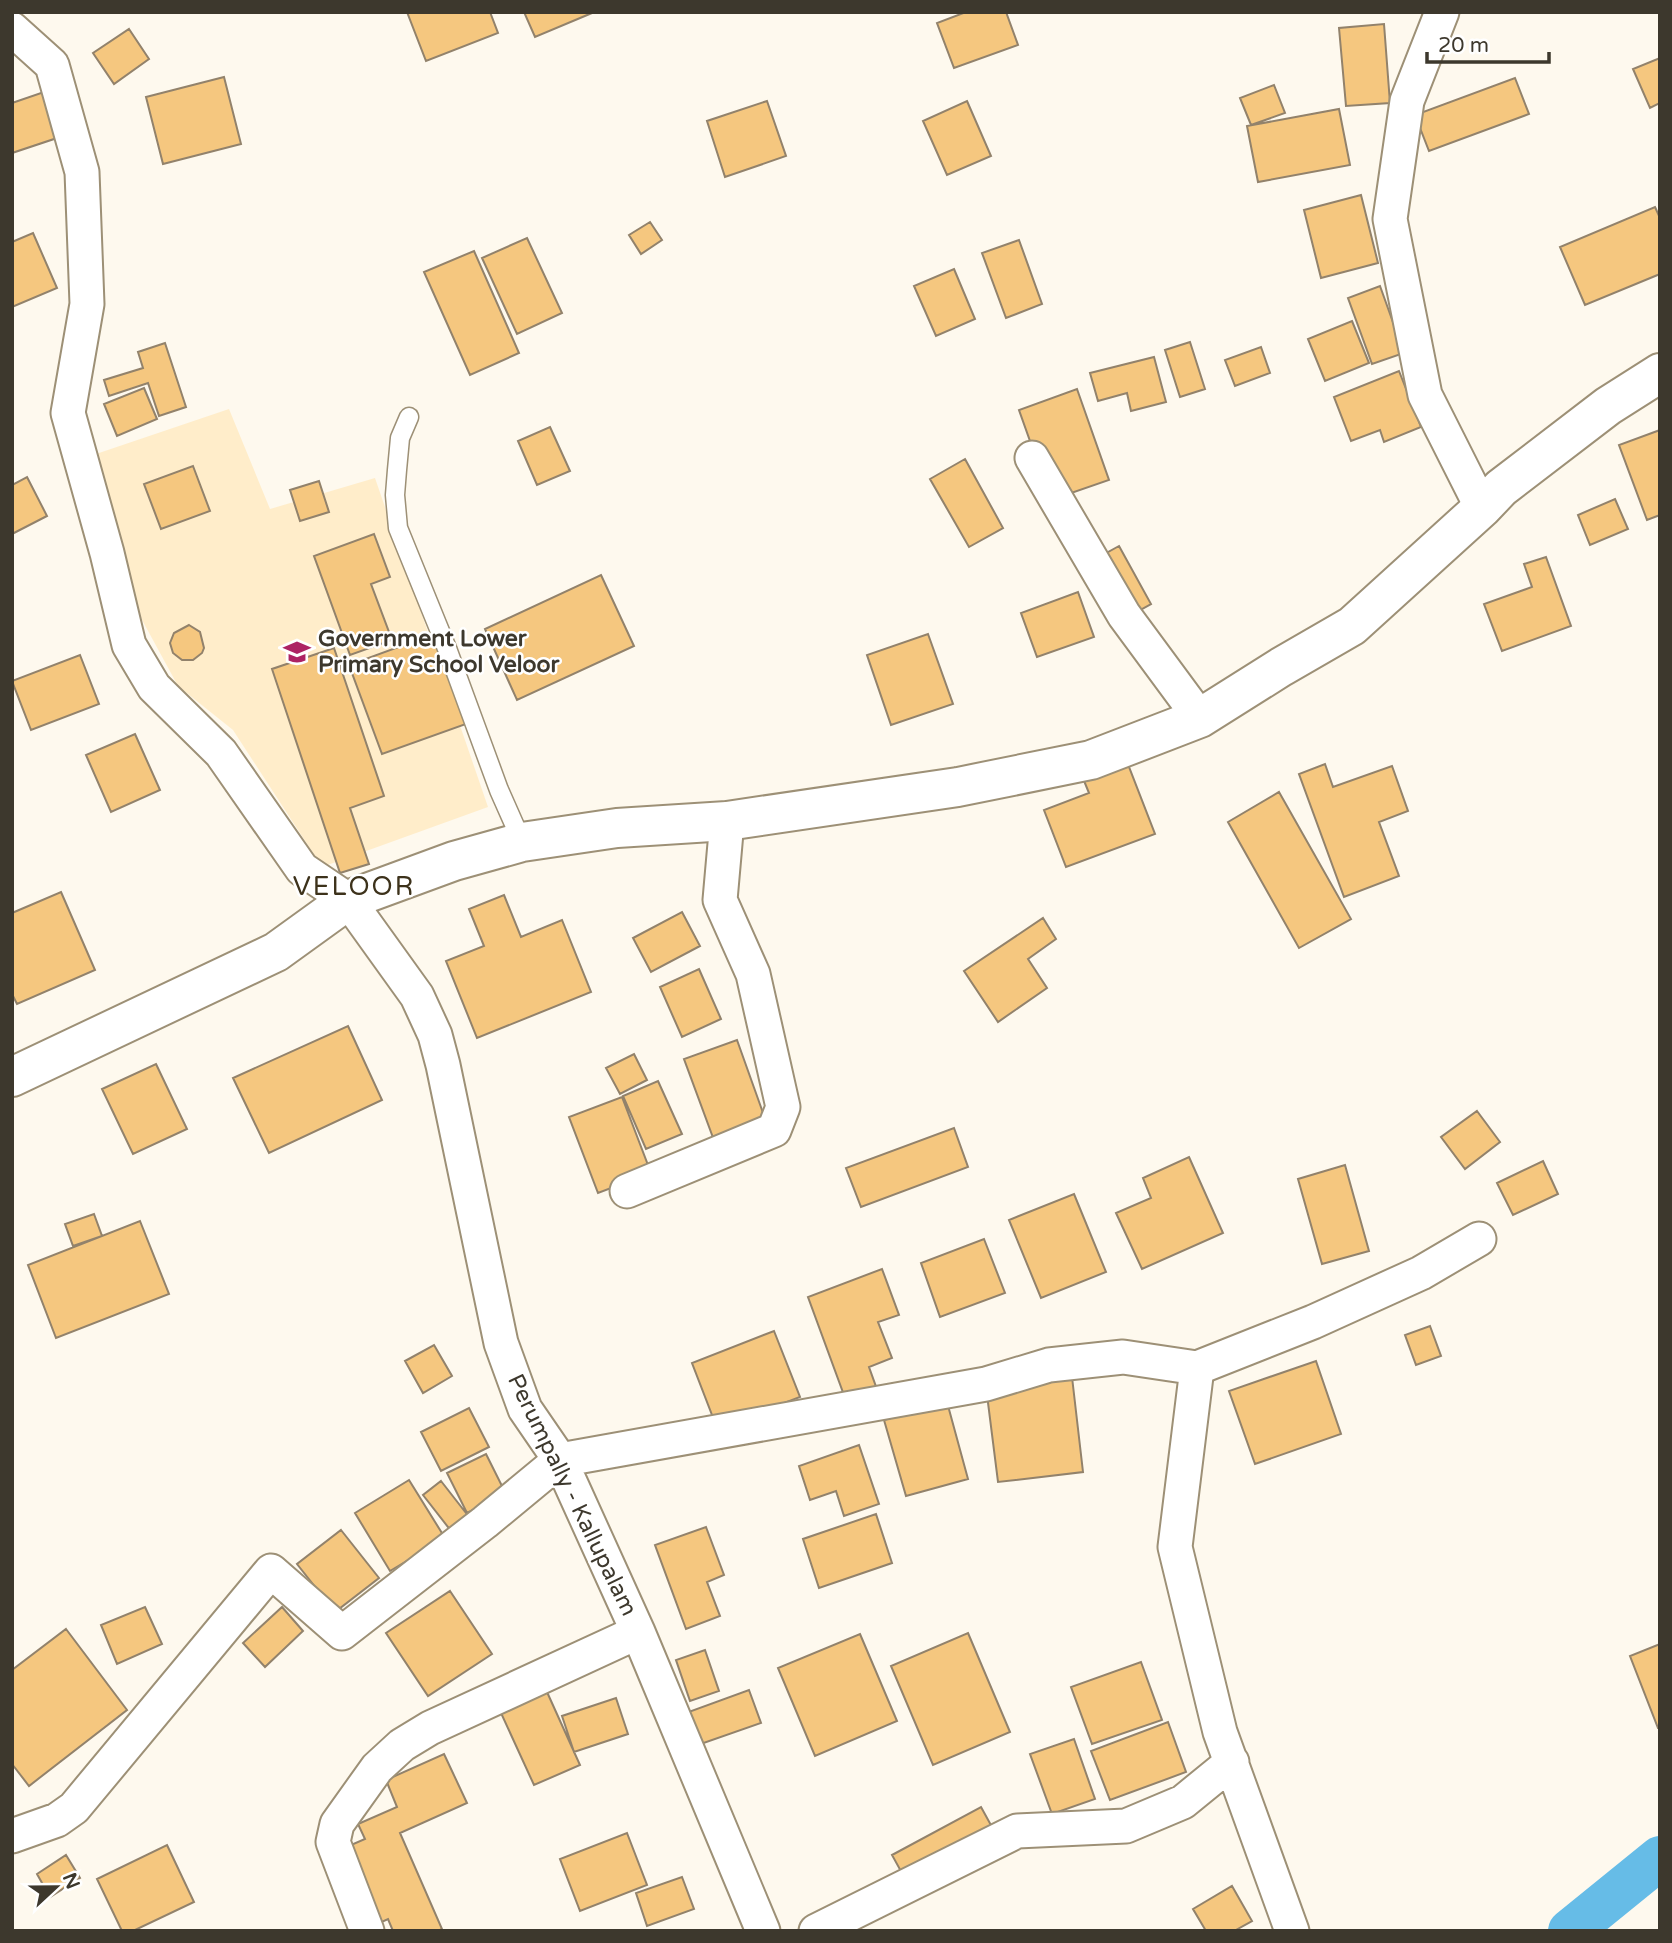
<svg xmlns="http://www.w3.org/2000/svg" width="1672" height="1943" viewBox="0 0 1672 1943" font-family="'Varela Round',sans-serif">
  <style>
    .built { fill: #ffedca }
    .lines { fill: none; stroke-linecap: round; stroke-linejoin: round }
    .canal { stroke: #66bce7; stroke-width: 44 }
    .building { fill: #f5c77f; stroke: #92826b; stroke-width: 2 }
    .service-casing { stroke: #9d9076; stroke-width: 21 }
    .minor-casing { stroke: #9d9076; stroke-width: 37 }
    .tertiary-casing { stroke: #9d9076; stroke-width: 42 }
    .service { stroke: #fff; stroke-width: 18 }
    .minor { stroke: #fff; stroke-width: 33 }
    .tertiary { stroke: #fff; stroke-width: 38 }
    .labels { text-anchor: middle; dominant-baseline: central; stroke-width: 5; stroke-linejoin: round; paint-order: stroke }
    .poi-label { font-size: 23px; font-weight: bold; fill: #3d382d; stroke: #fff; text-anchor: start }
    .street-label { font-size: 23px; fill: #3d382d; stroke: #fff }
    .quarter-label { font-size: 26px; letter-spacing: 2px; fill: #3d321b; stroke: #fff }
  </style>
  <rect width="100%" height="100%" fill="#fef9ee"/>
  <!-- built -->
  <path class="built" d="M229,409L270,509L375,478L488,807L322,867L233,730L178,686L141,618L96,454Z"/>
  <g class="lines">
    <!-- canal -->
    <path class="canal" d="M1570,1931L1660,1858"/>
  </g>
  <!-- building -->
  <path class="building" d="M407,12H490L498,33L426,61Z
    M524,12H592V13L535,37Z
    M966,12H1006L1018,45L954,68L937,23Z
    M1384,24L1390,103L1346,106L1339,28Z
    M129,29L149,59L114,84L93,53Z
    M1660,58V103L1650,108L1633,69Z
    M224,77L241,144L163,164L146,97Z
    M1515,78L1529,114L1429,151L1415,115Z
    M1274,85L1285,113L1251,125L1240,98Z
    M44,92L60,137L12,153V103Z
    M767,101L786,156L725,177L707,121Z
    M967,101L991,156L947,175L923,121Z
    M1339,109L1350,165L1258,182L1247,126Z
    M1361,195L1378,263L1321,278L1304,210Z
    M1655,207L1660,218V274L1585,305L1560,247Z
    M650,222L662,240L641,254L629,235Z
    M33,233L57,288L12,307V242Z
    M527,238L562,313L517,334L482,258Z
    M1019,240L1042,304L1006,318L982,253Z
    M474,251L519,353L470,375L424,272Z
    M954,269L975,319L936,336L914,286Z
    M1380,286L1404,353L1372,364L1348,298Z
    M1352,321L1369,363L1325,381L1308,339Z
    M1190,342L1205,389L1180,397L1165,350Z
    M165,343L186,407L159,416L148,383L109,396L104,380L143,368L138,352Z
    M1261,347L1270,373L1235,386L1225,360Z
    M1154,357L1166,402L1131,411L1127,393L1098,401L1090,373Z
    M1399,371L1421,427L1384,442L1380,430L1351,441L1334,397Z
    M144,388L157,419L117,436L104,404Z
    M1077,389L1109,480L1051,500L1019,410Z
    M550,427L570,471L537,485L518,441Z
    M1660,430V515L1647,520L1619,445Z
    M965,459L1003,528L969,547L930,479Z
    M193,466L210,511L161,529L144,484Z
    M27,477L47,516L12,534V485Z
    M319,481L329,512L300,521L290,490Z
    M1615,499L1628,529L1590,545L1578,515Z
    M374,534L390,577L371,584L392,640L350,655L314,556Z
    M1119,546L1151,604L1115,624L1083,566Z
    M1546,557L1571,626L1502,651L1484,604L1532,587L1524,564Z
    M601,575L634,646L517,700L485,629Z
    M1078,592L1094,637L1037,657L1021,613Z
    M189,625L200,632L204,648L202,653L193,660H182L173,653L170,643L174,633Z
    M434,634L466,724L382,754L349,665Z
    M928,634L953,704L891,725L867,655Z
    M334,648L384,796L350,808L369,864L340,873L272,669Z
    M80,655L99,704L31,730L12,681Z
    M135,734L160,790L111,812L86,755Z
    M1124,754L1155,834L1066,867L1044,810L1089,793L1080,771Z
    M1325,764L1333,787L1392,766L1408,811L1379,822L1399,876L1344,897L1299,774Z
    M1279,792L1351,919L1299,948L1228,822Z
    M61,892L95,970L17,1004L12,994V913Z
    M504,895L521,937L562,920L591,992L477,1038L446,961L484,946L469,909Z
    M682,912L700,946L651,972L633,938Z
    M1043,918L1056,939L1028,959L1047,988L998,1022L964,971Z
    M699,969L721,1019L682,1037L660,987Z
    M348,1026L382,1100L269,1153L233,1078Z
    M737,1040L767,1124L715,1143L684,1059Z
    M634,1054L647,1080L620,1094L606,1068Z
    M156,1064L187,1129L133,1154L102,1089Z
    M658,1081L682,1134L646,1149L623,1096Z
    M622,1097L651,1173L598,1193L569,1117Z
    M1477,1111L1500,1142L1465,1169L1441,1137Z
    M954,1128L968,1167L861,1207L846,1168Z
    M1189,1157L1223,1233L1142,1269L1116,1213L1151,1198L1143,1178Z
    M1543,1161L1558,1194L1513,1215L1497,1183Z
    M1345,1165L1369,1251L1322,1264L1298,1179Z
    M1074,1194L1106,1272L1041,1298L1009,1220Z
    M94,1214L102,1236L73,1246L65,1224Z
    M140,1221L169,1294L56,1338L28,1265Z
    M984,1239L1005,1293L940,1317L921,1263Z
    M882,1269L899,1315L878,1322L892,1358L869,1367L879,1395L848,1406L808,1297Z
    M1430,1326L1441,1356L1416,1365L1405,1335Z
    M774,1331L800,1397L763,1411L724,1446L692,1363Z
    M434,1345L452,1376L423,1393L405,1361Z
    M1316,1361L1341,1434L1255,1464L1229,1391Z
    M1072,1377L1083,1472L998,1482L986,1387Z
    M947,1402L968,1479L906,1496L884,1420Z
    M469,1408L489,1447L441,1471L421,1432Z
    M859,1445L879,1504L844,1516L836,1491L810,1500L799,1466Z
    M486,1454L506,1494L467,1513L447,1473Z
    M409,1480L445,1538L390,1571L355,1513Z
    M441,1481L473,1522L455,1536L423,1495Z
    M876,1514L892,1563L819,1588L803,1539Z
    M706,1527L724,1575L707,1582L720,1616L686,1629L655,1545Z
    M341,1530L379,1578L335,1612L297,1564Z
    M450,1591L492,1654L428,1696L386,1633Z
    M145,1607L162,1644L117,1664L101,1625Z
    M282,1607L303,1631L265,1667L243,1643Z
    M66,1629L127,1710L29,1786L12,1764V1670Z
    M968,1633L1010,1732L933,1765L891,1666Z
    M860,1634L897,1721L815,1756L778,1668Z
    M1660,1644V1728H1658L1630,1656Z
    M705,1650L719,1691L690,1701L676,1660Z
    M1141,1662L1162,1720L1092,1744L1071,1687Z
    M749,1690L761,1723L695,1746L683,1714Z
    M547,1692L580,1765L534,1785L501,1713Z
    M616,1698L628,1734L574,1752L562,1716Z
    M1168,1722L1186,1772L1110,1800L1091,1751Z
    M1074,1739L1095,1799L1052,1814L1030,1754Z
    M444,1754L467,1803L400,1833L442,1929L438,1931H393L388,1919L362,1931L328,1855L365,1839L358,1824L397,1807L386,1780Z
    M981,1807L1003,1847L914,1895L892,1855Z
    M627,1833L647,1885L580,1911L560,1859Z
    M167,1845L194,1902L133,1931H122L97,1879Z
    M66,1855L80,1878L50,1897L37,1874Z
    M682,1877L694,1909L647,1926L636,1893Z
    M1232,1886L1252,1921L1234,1931H1206L1193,1909Z"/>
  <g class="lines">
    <defs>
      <path id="service" d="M409,417L400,438L397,470L395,495L398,528L448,651L499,790L522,842"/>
      <path id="minor" d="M1442,12L1407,101L1390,219L1425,395L1482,508
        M12,29L52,65L82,172L87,304L68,413L107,553L129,645L154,687L221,753L302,869L348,900L417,996L435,1035L443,1065L501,1343L525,1409L560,1460L638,1632L763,1931
        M1032,458L1124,615L1200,718
        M627,1191L774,1130L783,1107L753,974L720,900L727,821
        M1197,1368L1175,1547L1220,1732L1292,1931
        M12,1836L57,1820L74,1808L271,1571L342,1633L485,1522L560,1460L986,1384L1049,1365L1123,1357L1197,1368L1313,1322L1421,1273L1479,1239
        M367,1931L333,1842L337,1824L377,1768L402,1745L430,1728L638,1632
        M816,1931L1017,1831L1126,1826L1183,1802L1232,1762"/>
      <path id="tertiary" d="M12,1077L276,952L348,900L454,861L522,842L617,828L727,821L958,787L1091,760L1200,718L1281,667L1352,626L1482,508L1501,488L1608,406L1660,373"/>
    </defs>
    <!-- service casing -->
    <use href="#service" class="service-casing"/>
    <!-- minor casing -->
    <use href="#minor" class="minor-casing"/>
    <!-- tertiary casing -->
    <use href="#tertiary" class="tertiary-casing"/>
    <!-- service -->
    <use href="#service" class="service"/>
    <!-- minor -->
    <use href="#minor" class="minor"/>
    <!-- tertiary -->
    <use href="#tertiary" class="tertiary"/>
  </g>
  <!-- icons -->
  <defs>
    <symbol id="school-bare" viewBox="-9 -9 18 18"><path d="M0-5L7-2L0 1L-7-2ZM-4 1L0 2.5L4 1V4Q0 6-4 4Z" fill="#ad2364" stroke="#fff" stroke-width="2.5" paint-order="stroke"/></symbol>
  </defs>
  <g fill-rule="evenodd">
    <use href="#school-bare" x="278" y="633" width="38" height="38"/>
  </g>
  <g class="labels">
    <!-- poi labels -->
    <g class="poi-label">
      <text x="318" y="639">Government Lower<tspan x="318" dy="26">Primary School Veloor</tspan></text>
    </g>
    <!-- street labels -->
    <g class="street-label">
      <text transform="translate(572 1495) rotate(64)">Perumpally - Kallupalam</text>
    </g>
    <!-- quarter labels -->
    <g class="quarter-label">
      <text x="354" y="886">VELOOR</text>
    </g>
  </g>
  <!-- border -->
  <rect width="1672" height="1943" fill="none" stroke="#3d382d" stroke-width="28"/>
  <!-- north arrow -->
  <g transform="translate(56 1887) rotate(68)" stroke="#ffffff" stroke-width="5" paint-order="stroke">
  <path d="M0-5L12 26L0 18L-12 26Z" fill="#3d382d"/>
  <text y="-10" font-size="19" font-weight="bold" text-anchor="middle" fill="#3d382d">N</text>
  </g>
  <!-- scale -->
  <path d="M1427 52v10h122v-10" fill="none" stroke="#3d382d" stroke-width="3.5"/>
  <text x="1438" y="52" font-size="21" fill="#3d382d" stroke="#ffffff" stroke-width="5" paint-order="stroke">20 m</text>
</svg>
